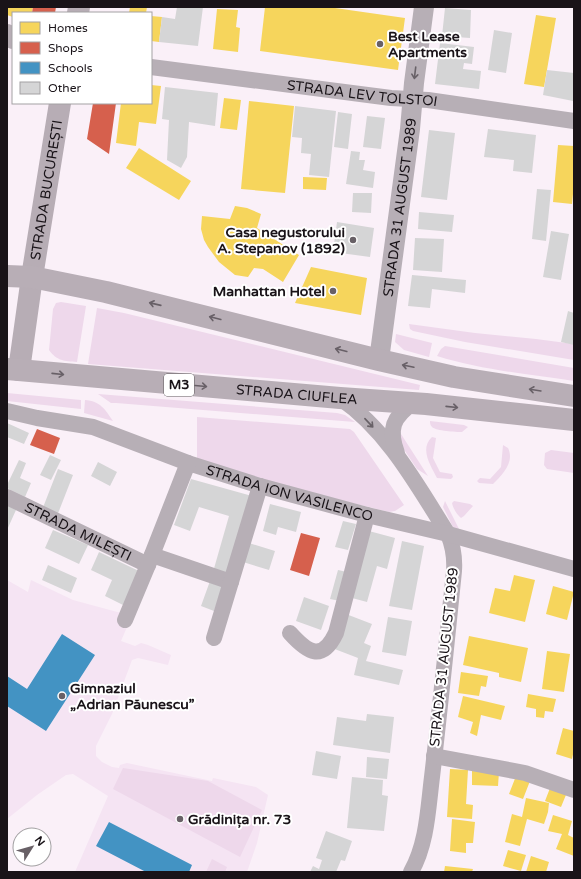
<svg xmlns="http://www.w3.org/2000/svg" width="581" height="879" viewBox="0 0 581 879" font-family="'Varela Round',sans-serif">
  <style>
    .built { fill: #f5e4f3 }
    .green { fill: #eed8eb }
    .homes { fill: #f6d55c }
    .shops { fill: #d6604d }
    .schools { fill: #4393c3 }
    .building { fill: #d5d5d6 }
    .lines { fill: none; stroke-linecap: round; stroke-linejoin: round }
    .minor { stroke: #b7afb6; stroke-width: 16 }
    .tertiary { stroke: #b7afb6; stroke-width: 20 }
    .secondary { stroke: #b7adb5; stroke-width: 22 }
    .trunk { stroke: #b8aeb6; stroke-width: 22 }
    .oneway { stroke: #686167 }
    .oneway2 { stroke: #686067 }
    .poi-dot { fill: #686066; stroke: #fff; stroke-width: 1.5 }
    .labels { text-anchor: middle; dominant-baseline: central; stroke-width: 4; stroke-linejoin: round; paint-order: stroke }
    .shield { fill: #fff; stroke: #5e5a5d; stroke-width: 1 }
    .shield-label { font-size: 13px; font-weight: bold; fill: #191318 }
    .poi-label { font-size: 14px; font-weight: bold; fill: #191318; stroke: #fff; text-anchor: start }
    .street-label { font-size: 14px; fill: #191318; stroke: #fff }
  </style>
  <rect width="100%" height="100%" fill="#faf0f8"/>
  <!-- built -->
  <path class="built" d="M7,580L28,592L31,580L73,600L121,613L131,618L121,641L135,646L141,643L148,645L171,655L168,665L138,658L132,660L112,714L96,746V756L102,762L112,767L119,768L120,765L127,763L212,781L213,778L256,787L268,795L257,843L247,872H75L108,796L73,774L66,775L37,795L7,819Z"/>
  <!-- green -->
  <path class="green" d="M61,302L86,306L77,362C64,361 57,361 49,350L53,309L56,303Z
    M97,308L124,313L420,385L419,390L88,364Z
    M409,324L475,333L536,339L574,344V360L465,342L413,331L410,329Z
    M396,334L432,343L429,357L404,350L395,342Z
    M445,346L574,368V381C529,374 481,370 437,356L441,349Z
    M7,393L81,400V409L7,401Z
    M98,394L337,413L345,415L355,422L116,403H111Z
    M85,400C100,401 105,409 113,421L84,413Z
    M197,417L350,429L354,432L404,505L395,511L389,512L197,465Z
    M430,421L464,425L468,427L462,432C456,432 436,431 432,427C430,425 430,423 430,421Z
    M401,434L428,476L417,469L399,442Z
    M432,437L436,438L433,458L440,472L452,474L453,477L451,479L437,478C431,466 419,449 432,437Z
    M503,445L508,448C515,462 502,475 493,484L479,483L477,481L480,478L490,479L501,467Z
    M551,450L574,453V473L547,469L544,465L545,453Z
    M445,501L459,529H454L443,507Z
    M454,501L470,504L473,506L464,516L461,518C457,515 453,508 452,503Z
    M123,768L208,781L262,810L240,857L113,789Z
    M212,859L227,867L225,872H206Z"/>
  <!-- homes -->
  <path class="homes" d="M7,7H33L32,13H13V17L7,15Z
    M130,7H147L146,13H129Z
    M265,7H328L405,18L398,70L260,51Z
    M217,9L238,10L236,27L240,28L238,52L213,49Z
    M536,15L556,18L544,87L524,84Z
    M151,16L162,17L159,42L151,41Z
    M151,85L161,86L156,124L139,122L136,146L116,143L121,103H151Z
    M224,98L241,100L237,130L220,128Z
    M249,101L294,106L285,193L241,189Z
    M558,145L574,146V184L572,204L553,202Z
    M139,148L191,181L179,200L126,168Z
    M303,177L327,178L326,190L303,189Z
    M235,206L247,208L261,214L257,228L299,255L283,282L263,269L254,268L248,277L235,275L219,262L208,247L204,240L201,229L202,216L230,219Z
    M311,267L367,278L361,315L295,303Z
    M514,575L535,580L525,622L489,613L495,588L510,591Z
    M553,586L574,592L567,620L546,614Z
    M469,636L528,648L521,682L499,677V673L463,665Z
    M547,651L570,654L564,692L542,689Z
    M461,672L488,676L486,687L481,686L479,696L458,693Z
    M528,694L556,699L553,712L545,711L544,718L536,717V709L526,707Z
    M463,696L505,706L501,720L481,715L477,736L470,733L473,722L458,717Z
    M563,728L574,731V750L572,759L556,754Z
    M450,769L468,770L466,804L473,805L472,819L447,817Z
    M472,771L499,772L498,786L472,785Z
    M516,776L530,781L523,799L509,794Z
    M552,783L568,790L561,807L545,801Z
    M526,798L549,803L548,812L544,824L527,819L520,846L505,842L512,814L522,817Z
    M553,815L572,821L568,835L574,838V856L556,849L562,834L548,831Z
    M452,819L475,822L473,843H466V853L450,851Z
    M508,850L526,855L521,871L503,866Z
    M531,856L549,862L546,872H526Z
    M445,866L473,869L472,872H444Z"/>
  <!-- shops -->
  <path class="shops" d="M33,7H56L55,13H32Z
    M93,103H116L109,154L87,139Z
    M37,429L60,438L54,454L30,445Z
    M301,533L320,538L309,576L290,570Z"/>
  <!-- schools -->
  <path class="schools" d="M62,634L95,655L46,731L7,706V676L27,689Z
    M109,822L192,865L189,872H146L96,846Z"/>
  <!-- building -->
  <path class="building" d="M177,7H203L198,46L159,42L162,17L175,19Z
    M445,8L471,10L470,38L442,36Z
    M494,30L512,33L506,73L488,70Z
    M440,43L474,47L472,64L464,63L463,69L481,71L479,89L435,84Z
    M547,70L574,73L573,101L543,95Z
    M165,87L218,93L215,126L189,122L187,157L181,168L167,160L169,120L162,119Z
    M295,106L336,111L329,177L309,175L311,154L301,153L302,138L292,137Z
    M338,112L352,114L348,149L334,147Z
    M367,116L385,118L381,149L363,147Z
    M488,129L536,135L532,173L513,171L514,160L484,157Z
    M429,130L455,133L447,200L421,197Z
    M351,151L360,152L359,160H365L363,170L375,172L373,188L346,184Z
    M537,189L551,190L546,241L532,239Z
    M353,193H372L371,213L352,212Z
    M419,212L454,215L452,232L418,229Z
    M337,222L374,228L370,257L333,252Z
    M551,231L569,234L561,280L543,277Z
    M415,238L444,239L442,272L413,270Z
    M412,275L466,280L465,293L432,289L430,308L408,306Z
    M568,311L574,313V345L561,342Z
    M7,423L29,433L24,444L7,437Z
    M50,455L61,460L51,480L40,475Z
    M19,460L26,463L20,478L31,483L25,497L7,488V485Z
    M98,462L117,472L110,486L91,476Z
    M58,469L73,475L57,516L42,510Z
    M191,479L252,496L230,577L213,572L229,516L199,507L190,531L174,525Z
    M270,504L301,512L296,532L278,527L276,535L263,531Z
    M7,505L16,510L7,530Z
    M343,521L356,524L348,550L335,547Z
    M53,530L88,545L79,564L45,548Z
    M369,531L395,538L387,569L377,566L367,602L352,598Z
    M402,541L424,546L412,610L389,606Z
    M249,543L275,551L269,570L243,562Z
    M99,552L141,572L125,606L105,596L112,580L91,570Z
    M48,565L77,578L71,593L42,580Z
    M338,570L347,572L340,601L330,599Z
    M210,581L223,585L214,611L201,606Z
    M304,597L329,606L321,630L296,621Z
    M346,614L372,624L364,643L371,646L366,661L403,670L399,685L354,675L358,658L332,648Z
    M388,617L412,621L406,656L382,652Z
    M367,714L394,717L390,753L333,745L337,717L366,721Z
    M316,751L341,756L337,779L312,775Z
    M367,757L389,759L387,779L366,777Z
    M352,777L383,780L382,795L388,796L384,831L347,828Z
    M326,831L352,841L345,861L341,860L336,872H310L313,866L319,869L322,860L316,858Z"/>
  <g class="lines">
    <!-- minor -->
    <g class="minor">
      <path id="s1" d="M151,67L391,98L428,100L574,121"/>
      <path d="M340,398C388,431 417,485 448,534C453,546 455,557 454,571C447,640 440,709 432,777C428,809 427,844 411,872"/>
      <path id="s2" d="M7,411L37,418L93,427L188,463L260,486L367,515L448,534L574,569"/>
      <path d="M397,453C388,429 393,417 413,403"/>
      <path id="s3" d="M7,497L148,565"/>
      <path d="M152,555L231,582"/>
      <path d="M125,620L148,565L188,463"/>
      <path d="M290,633C308,653 322,662 336,633L367,515"/>
      <path d="M214,638L260,486"/>
      <path d="M434,756L525,773L574,790"/>
    </g>
    <!-- tertiary -->
    <path class="tertiary" id="s4" d="M379,360L410,129L414,83L424,7"/>
    <!-- secondary -->
    <g class="secondary">
      <path d="M78,13L79,7"/>
      <path d="M7,35L13,38"/>
      <path id="s5" d="M19,370L32,277L60,103"/>
    </g>
    <!-- trunk -->
    <g class="trunk">
      <path d="M7,276L32,277L106,292L379,360L454,377L574,396"/>
      <path id="s6" d="M7,369L340,398L426,404L574,420"/>
    </g>
  </g>
  <!-- one-way arrows -->
  <defs><path id="oneway-shaft" d="M-6 0H5M1.5-3L5.5 0L1.5 3" fill="none" stroke-width="1.6" stroke-linecap="round" stroke-linejoin="round"/></defs>
  <g class="oneway">
    <use href="#oneway-shaft" transform="translate(415 73) rotate(97)"/>
    <use href="#oneway-shaft" transform="translate(369 423) rotate(47)"/>
  </g>
  <g class="oneway2">
    <use href="#oneway-shaft" transform="translate(155 304) rotate(-167)"/>
    <use href="#oneway-shaft" transform="translate(215 318) rotate(-166)"/>
    <use href="#oneway-shaft" transform="translate(341 350) rotate(-166)"/>
    <use href="#oneway-shaft" transform="translate(408 366) rotate(-168)"/>
    <use href="#oneway-shaft" transform="translate(58 374) rotate(6)"/>
    <use href="#oneway-shaft" transform="translate(201 386) rotate(5)"/>
    <use href="#oneway-shaft" transform="translate(535 390) rotate(-171)"/>
    <use href="#oneway-shaft" transform="translate(452 407) rotate(6)"/>
  </g>
  <!-- markers -->
  <g class="poi-dot">
    <circle cx="380" cy="44" r="4"/>
    <circle cx="353" cy="240" r="4"/>
    <circle cx="333" cy="291" r="4"/>
    <circle cx="62" cy="696" r="4"/>
    <circle cx="180" cy="819" r="4"/>
  </g>
  <g class="labels">
    <!-- shield labels -->
    <rect class="shield" x="164" y="374" width="30" height="22" rx="3"/>
    <g class="shield-label">
      <text x="179" y="385">M3</text>
    </g>
    <!-- poi labels -->
    <g class="poi-label">
      <text x="388" y="36">Best Lease<tspan x="388" dy="16">Apartments</tspan></text>
      <text x="345" y="232" text-anchor="end">Casa negustorului<tspan x="345" dy="16">A. Stepanov (1892)</tspan></text>
      <text x="325" y="291" text-anchor="end">Manhattan Hotel</text>
      <text x="70" y="688">Gimnaziul<tspan x="70" dy="16">„Adrian Păunescu”</tspan></text>
      <text x="188" y="819">Grădinița nr. 73</text>
    </g>
    <!-- street labels -->
    <g class="street-label">
      <text stroke="none"><textPath href="#s1" startOffset="213">STRADA LEV TOLSTOI</textPath></text>
      <text stroke="none"><textPath href="#s5" startOffset="182">STRADA BUCUREȘTI</textPath></text>
      <text stroke="none"><textPath href="#s4" startOffset="154">STRADA 31 AUGUST 1989</textPath></text>
      <text stroke="none"><textPath href="#s6" startOffset="291">STRADA CIUFLEA</textPath></text>
      <text stroke="none"><textPath href="#s2" startOffset="295">STRADA ION VASILENCO</textPath></text>
      <text stroke="none"><textPath href="#s3" startOffset="79">STRADA MILEȘTI</textPath></text>
      <text transform="translate(444 657) rotate(-84)">STRADA 31 AUGUST 1989</text>
    </g>
  </g>
  <!-- border -->
  <rect width="581" height="879" fill="none" stroke="#191318" stroke-width="16"/>
  <!-- legend -->
  <rect x="12" y="12" width="140" height="92" fill="#ffffff" stroke="#a3a1a3"/>
  <rect x="20" y="22" width="20" height="12" fill="#f6d55c" stroke="#a3a1a3"/>
  <text x="48" y="32" font-size="12" fill="#191318">Homes</text>
  <rect x="20" y="42" width="20" height="12" fill="#d6604d" stroke="#a3a1a3"/>
  <text x="48" y="52" font-size="12" fill="#191318">Shops</text>
  <rect x="20" y="62" width="20" height="12" fill="#4393c3" stroke="#a3a1a3"/>
  <text x="48" y="72" font-size="12" fill="#191318">Schools</text>
  <rect x="20" y="82" width="20" height="12" fill="#d5d5d6" stroke="#a3a1a3"/>
  <text x="48" y="92" font-size="12" fill="#191318">Other</text>
  <!-- north arrow -->
  <g transform="translate(32 847) rotate(53)"><circle r="19" fill="#ffffff" stroke="#a3a1a3"/>
  <path d="M0-3L7 15L0 10L-7 15Z" fill="#686066"/>
  <text y="-6" font-size="11" font-weight="bold" text-anchor="middle" fill="#191318">N</text>
  </g>
</svg>
